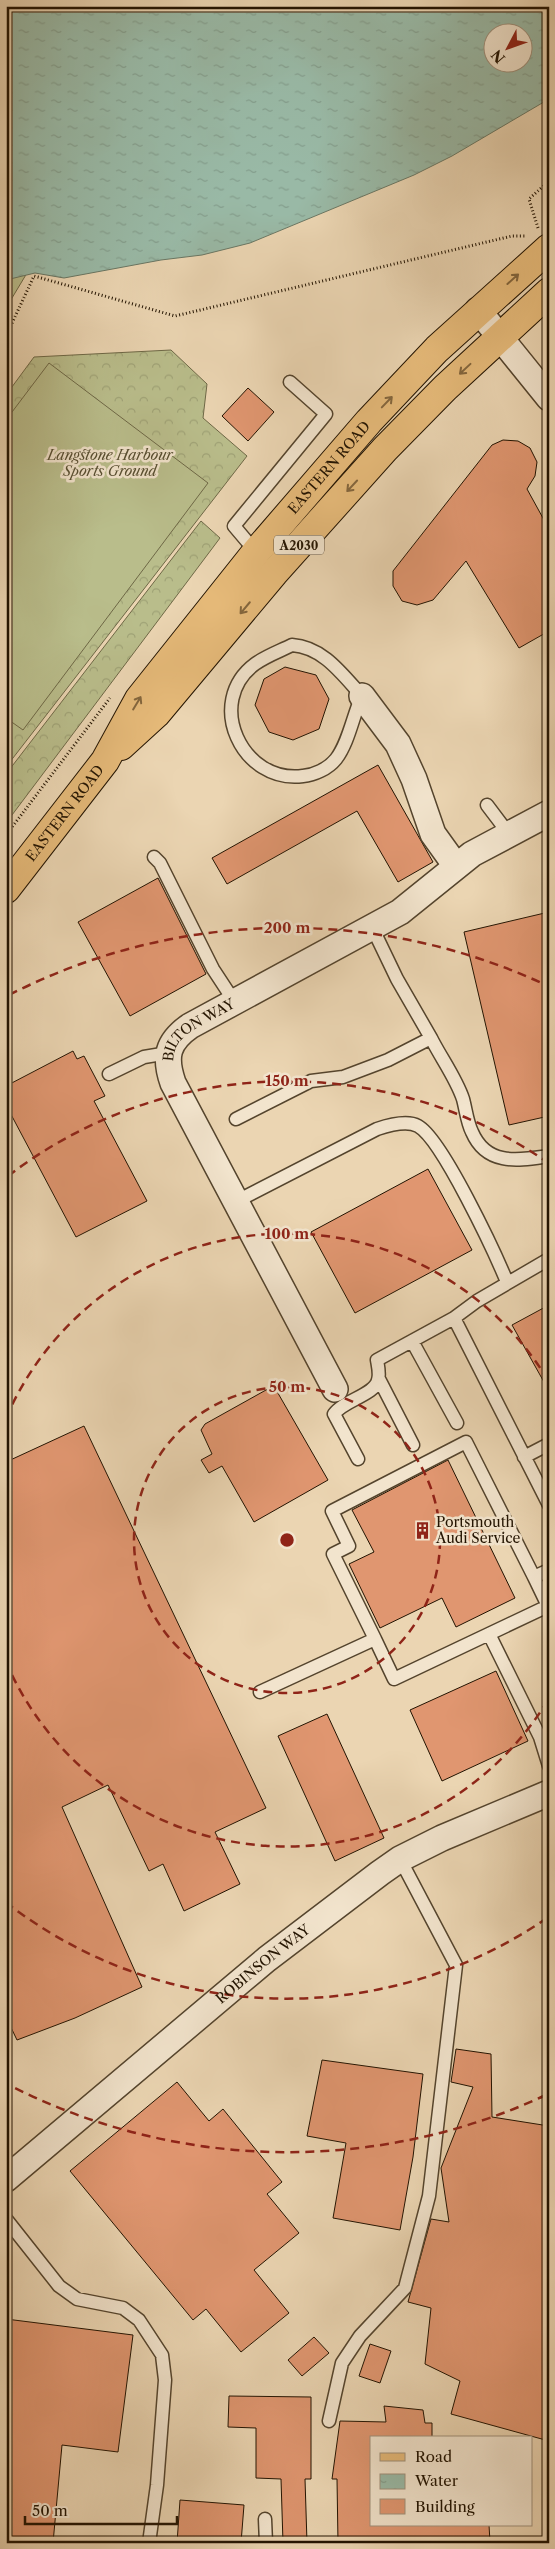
<svg xmlns="http://www.w3.org/2000/svg" width="555" height="2549" viewBox="0 0 555 2549" font-family="'Libre Caslon Text',serif">
  <style>
    .forest { fill: url(#forest-crowns); stroke: #6e6846 }
    .garden { fill: #b9bd8b; stroke: #6e6846 }
    .water { fill: url(#water-ripples); stroke: #697764; fill-rule: evenodd }
    .building { fill: #e09670; stroke: #221301 }
    .lines { fill: none; stroke-linecap: round; stroke-linejoin: round }
    .lane-casing { stroke: #54442d; stroke-width: 15 }
    .street-casing { stroke: #54442d; stroke-width: 28 }
    .primary-casing { stroke: #221301; stroke-width: 30 }
    .path { stroke: #221301; stroke-width: 3; stroke-dasharray: 1 2.5; stroke-linecap: butt }
    .lane { stroke: #f2e4cd; stroke-width: 12 }
    .street { stroke: #f2e4cd; stroke-width: 25 }
    .primary { stroke: #e6ba79; stroke-width: 28 }
    .oneway { stroke: #84663d }
    .ring { fill: none; stroke: #8f2418; stroke-width: 2.5; stroke-dasharray: 9 6 }
    .labels { text-anchor: middle; dominant-baseline: central; stroke-width: 5; stroke-linejoin: round; paint-order: stroke }
    .shield { fill: #f2e4cd; stroke: #60523e; stroke-width: 1 }
    .shield-label { font-size: 12px; font-weight: bold; fill: #221301 }
    .park-label { font-size: 14px; font-style: italic; fill: #574e31; stroke: #f2e4cd }
    .street-label { font-size: 14px; fill: #221301; stroke: #f2e4cd }
    .poi-label { font-size: 14px; fill: #221301; stroke: #f2e4cd; text-anchor: start }
    .centre { fill: #8f2418; stroke: #f2e4cd; stroke-width: 2.5 }
    .ring-label { font-size: 15px; text-anchor: middle; font-weight: bold; fill: #8f2418; stroke: #f2e4cd; stroke-width: 5; stroke-linejoin: round; paint-order: stroke }
  </style>
  <defs>
    <pattern id="forest-crowns" width="20" height="18" patternUnits="userSpaceOnUse" patternTransform="scale(1.25)"><rect width="20" height="18" fill="#b9bd8b"/><path d="M2 6a3 3 0 1 1 6 0M12 15a3 3 0 1 1 6 0" fill="none" stroke="#9fa276"/></pattern>
    <pattern id="water-ripples" width="26" height="14" patternUnits="userSpaceOnUse" patternTransform="scale(1.25)"><rect width="26" height="14" fill="#99b9a6"/><path d="M2 4q2-2 4 0t4 0M15 11q2-2 4 0t4 0" fill="none" stroke="#849e8d"/></pattern>
  </defs>
  <rect width="100%" height="100%" fill="#ebd5b2"/>
  <filter id="stains"><feTurbulence type="fractalNoise" baseFrequency=".004" numOctaves="4"/><feColorMatrix values="0 0 0 0 .2 0 0 0 0 .09 0 0 0 0 .02 0 0 0 .5 -.17"/></filter>
  <radialGradient id="worn" r=".72"><stop offset=".6" stop-color="#630" stop-opacity="0"/><stop offset="1" stop-color="#630" stop-opacity=".3"/></radialGradient>
  <!-- forest -->
  <path class="forest" d="M171,350L207,384L203,418L247,456L6,767V395L34,357Z
    M201,521L220,538L6,823V774Z"/>
  <!-- garden -->
  <path class="garden" d="M27,273L6,308V280Z
    M49,363L208,483L23,730L6,718V420Z"/>
  <!-- water -->
  <path class="water" d="M6,6H549V99L452,156L414,175L250,243L202,255L161,260L64,278L35,273L6,280ZM492,32H522V62H492Z"/>
  <!-- building -->
  <path class="building" d="M248,388L274,412L248,441L222,416Z
    M503,440L518,441L530,448L537,462L535,476L527,489L549,529V631L519,648L466,561L433,600L417,605L402,601L393,586V571L492,445Z
    M285,667L316,675L329,699L319,729L293,740L269,732L255,705L264,679Z
    M378,765L433,862L398,882L357,811L227,884L212,858Z
    M158,878L206,974L130,1016L78,922Z
    M549,912V1116L509,1125L464,932Z
    M73,1051L77,1059L84,1056L105,1096L94,1101L147,1201L76,1237L6,1105V1086Z
    M428,1169L472,1250L355,1313L311,1232Z
    M549,1305V1391L512,1325Z
    M275,1388L328,1480L254,1522L222,1466L209,1473L201,1460L212,1454L201,1430L205,1424L266,1390Z
    M84,1426L266,1808L215,1832L240,1884L184,1911L163,1864L149,1871L108,1785L62,1807L142,1987L75,2018L17,2040L6,2017V1462Z
    M448,1460L515,1598L456,1627L442,1598L380,1628L349,1564L374,1552L352,1510Z
    M496,1671L528,1741L442,1781L410,1710Z
    M327,1714L384,1838L335,1861L278,1736Z
    M456,2049L491,2054L492,2117L549,2126V2249L546,2263H549V2441L451,2414L460,2381L425,2364L431,2308L408,2302L431,2219L449,2222L441,2168L473,2087L451,2082Z
    M322,2060L423,2074L413,2157L400,2230L333,2218L346,2143L307,2136Z
    M177,2082L209,2121L223,2109L282,2182L267,2194L299,2233L254,2270L289,2313L241,2352L206,2309L193,2320L70,2171Z
    M6,2319L133,2335L118,2452L62,2445L53,2543H6Z
    M314,2337L329,2353L302,2376L288,2360Z
    M370,2344L391,2351L380,2383L359,2376Z
    M229,2396L311,2397V2479H305L307,2543H283L281,2479L256,2478V2428L228,2427Z
    M384,2406L423,2410L425,2423H432V2438H371V2525H489L490,2542L338,2543L337,2479H332L340,2421L386,2422Z
    M180,2500L244,2505L241,2543H177Z"/>
  <g class="lines">
    <defs>
      <path id="lane" d="M256,552L234,526L326,414L290,382
        M292,645C323,647 342,674 362,696C353,715 349,742 336,759C328,769 314,775 303,776C242,784 204,702 255,664C266,656 280,651 292,645Z
        M487,805L509,834
        M154,857L160,863L213,969L234,1001
        M431,1038C441,1058 456,1078 463,1099C466,1110 467,1122 472,1132C487,1167 520,1160 549,1156
        M109,1074L144,1057L168,1053
        M236,1119L311,1081L343,1077L388,1060L431,1038L397,979L372,927
        M237,1201L377,1129C389,1125 407,1120 418,1126C442,1139 495,1253 507,1282
        M454,1318L477,1301L549,1259
        M412,1341L457,1423
        M379,1379L413,1445
        M524,1457L549,1444
        M358,1459L334,1414C344,1400 375,1395 378,1380C380,1374 378,1366 377,1360L454,1318L549,1505
        M489,1634L540,1737L549,1766
        M375,1639L333,1554L349,1546L332,1511L466,1442L534,1577
        M260,1692L375,1639L394,1679L548,1606L534,1577L549,1570
        M6,2219L59,2286L77,2299L123,2308L139,2320L162,2355L165,2380L157,2485L149,2543
        M329,2421L342,2363L360,2336L405,2288L429,2196L456,1965L400,1859
        M265,2519L266,2543"/>
      <g id="street">
        <path d="M478,310L549,398"/>
        <path d="M362,696L398,744L414,779L433,834L456,866"/>
        <path id="s1" d="M335,1389L173,1083C164,1057 167,1042 190,1026L400,912L472,854L549,813"/>
        <path id="s2" d="M6,2179L267,1959L380,1873L400,1859L442,1838L549,1793"/>
      </g>
      <g id="primary">
        <path d="M121,746L156,714L274,573L385,449L445,388L549,292"/>
        <path id="s3" d="M6,889L105,761L139,699L256,552L369,421L437,349L549,248"/>
      </g>
    </defs>
    <!-- lane casing -->
    <use href="#lane" class="lane-casing"/>
    <!-- street casing -->
    <use href="#street" class="street-casing"/>
    <!-- primary casing -->
    <use href="#primary" class="primary-casing"/>
    <!-- path -->
    <path class="path" d="M538,228L529,199L549,181
      M6,336L34,276L175,316L512,236H525
      M6,835L110,698"/>
    <!-- lane -->
    <use href="#lane" class="lane"/>
    <!-- street -->
    <use href="#street" class="street"/>
    <!-- primary -->
    <use href="#primary" class="primary"/>
  </g>
  <!-- one-way arrows -->
  <defs><path id="oneway-shaft" d="M-6 0H5M1.5-3L5.5 0L1.5 3" fill="none" stroke-width="1.6" stroke-linecap="round" stroke-linejoin="round" transform="scale(1.25)"/></defs>
  <g class="oneway">
    <use href="#oneway-shaft" transform="translate(513 279) rotate(-42)"/>
    <use href="#oneway-shaft" transform="translate(465 369) rotate(137)"/>
    <use href="#oneway-shaft" transform="translate(387 402) rotate(-46)"/>
    <use href="#oneway-shaft" transform="translate(352 486) rotate(133)"/>
    <use href="#oneway-shaft" transform="translate(245 608) rotate(130)"/>
    <use href="#oneway-shaft" transform="translate(137 703) rotate(-59)"/>
  </g>
  <!-- distance rings -->
  <g class="ring">
    <circle cx="287" cy="1540" r="153"/>
    <path d="M548 1700A306 306 0 0 1 6 1662M6 1418A306 306 0 0 1 548 1380"/>
    <path d="M547 1918A459 459 0 0 1 8 1904M8 1176A459 459 0 0 1 547 1162"/>
    <path d="M546 2095A612 612 0 0 1 9 2085M9 995A612 612 0 0 1 546 985"/>
  </g>
  <!-- icons -->
  <defs>
    <symbol id="building-bare" viewBox="-9 -9 18 18"><path d="M-4-6H4V6H1V3H-1V6H-4ZM-2.5-4.3h1.7v1.8h-1.7ZM.8-4.3h1.7v1.8H.8ZM-2.5-1h1.7V.8h-1.7ZM.8-1h1.7V.8H.8Z" fill="#8f2418" stroke="#f2e4cd" stroke-width="2.5" paint-order="stroke"/></symbol>
  </defs>
  <g fill-rule="evenodd">
    <use href="#building-bare" x="410" y="1518" width="25" height="25"/>
  </g>
  <g class="labels">
    <!-- shield labels -->
    <rect class="shield" x="274" y="535.5" width="50" height="19" rx="4"/>
    <g class="shield-label">
      <text x="299" y="545">A2030</text>
    </g>
    <!-- park labels -->
    <g class="park-label">
      <text x="110" y="455">Langstone Harbour<tspan x="110" dy="16">Sports Ground</tspan></text>
    </g>
    <!-- street labels -->
    <g class="street-label">
      <text stroke="none"><textPath href="#s3" startOffset="532">EASTERN ROAD</textPath></text>
      <text stroke="none"><textPath href="#s3" startOffset="96">EASTERN ROAD</textPath></text>
      <text stroke="none"><textPath href="#s1" startOffset="415">BILTON WAY</textPath></text>
      <text stroke="none"><textPath href="#s2" startOffset="335">ROBINSON WAY</textPath></text>
    </g>
    <!-- poi labels -->
    <g class="poi-label">
      <text x="436" y="1522">Portsmouth<tspan x="436" dy="16">Audi Service</tspan></text>
    </g>
  </g>
  <circle cx="287" cy="1540" r="8" class="centre"/>
  <g class="ring-label">
    <text x="287" y="933">200 m</text>
    <text x="287" y="1086">150 m</text>
    <text x="287" y="1239">100 m</text>
    <text x="287" y="1392">50 m</text>
  </g>
  <!-- margin -->
  <rect width="555" height="2549" fill="none" stroke="#ebd5b2" stroke-width="25"/>
  <rect x="8" y="8" width="540" height="2534" fill="none" stroke="#221301" stroke-width="2.5"/>
  <rect x="12" y="12" width="530" height="2524" fill="none" stroke="#221301"/>
  <!-- legend -->
  <rect x="370" y="2436" width="162" height="90" fill="#f2e4cd" stroke="#9f907b"/>
  <rect x="380" y="2453" width="25" height="8" fill="#e6ba79" stroke="#9f907b"/>
  <text x="415" y="2462" font-size="15" fill="#221301">Road</text>
  <rect x="380" y="2474" width="25" height="15" fill="url(#water-ripples)" stroke="#9f907b"/>
  <text x="415" y="2486" font-size="15" fill="#221301">Water</text>
  <rect x="380" y="2499" width="25" height="15" fill="#e09670" stroke="#9f907b"/>
  <text x="415" y="2512" font-size="15" fill="#221301">Building</text>
  <!-- north arrow -->
  <g transform="translate(508 48) rotate(229)"><circle r="24" fill="#f2e4cd" stroke="#9f907b"/>
  <path d="M0-4L9 19L0 12L-9 19Z" fill="#8f2418"/>
  <text y="-8" font-size="14" font-weight="bold" text-anchor="middle" fill="#221301">N</text>
  </g>
  <!-- scale -->
  <path d="M25 2516v8h152v-8" fill="none" stroke="#221301" stroke-width="2.5"/>
  <text x="32" y="2516" font-size="15" fill="#221301" stroke="#f2e4cd" stroke-width="4" paint-order="stroke">50 m</text>
  <rect width="100%" height="100%" filter="url(#stains)"/>
  <rect width="100%" height="100%" fill="url(#worn)"/>
</svg>
